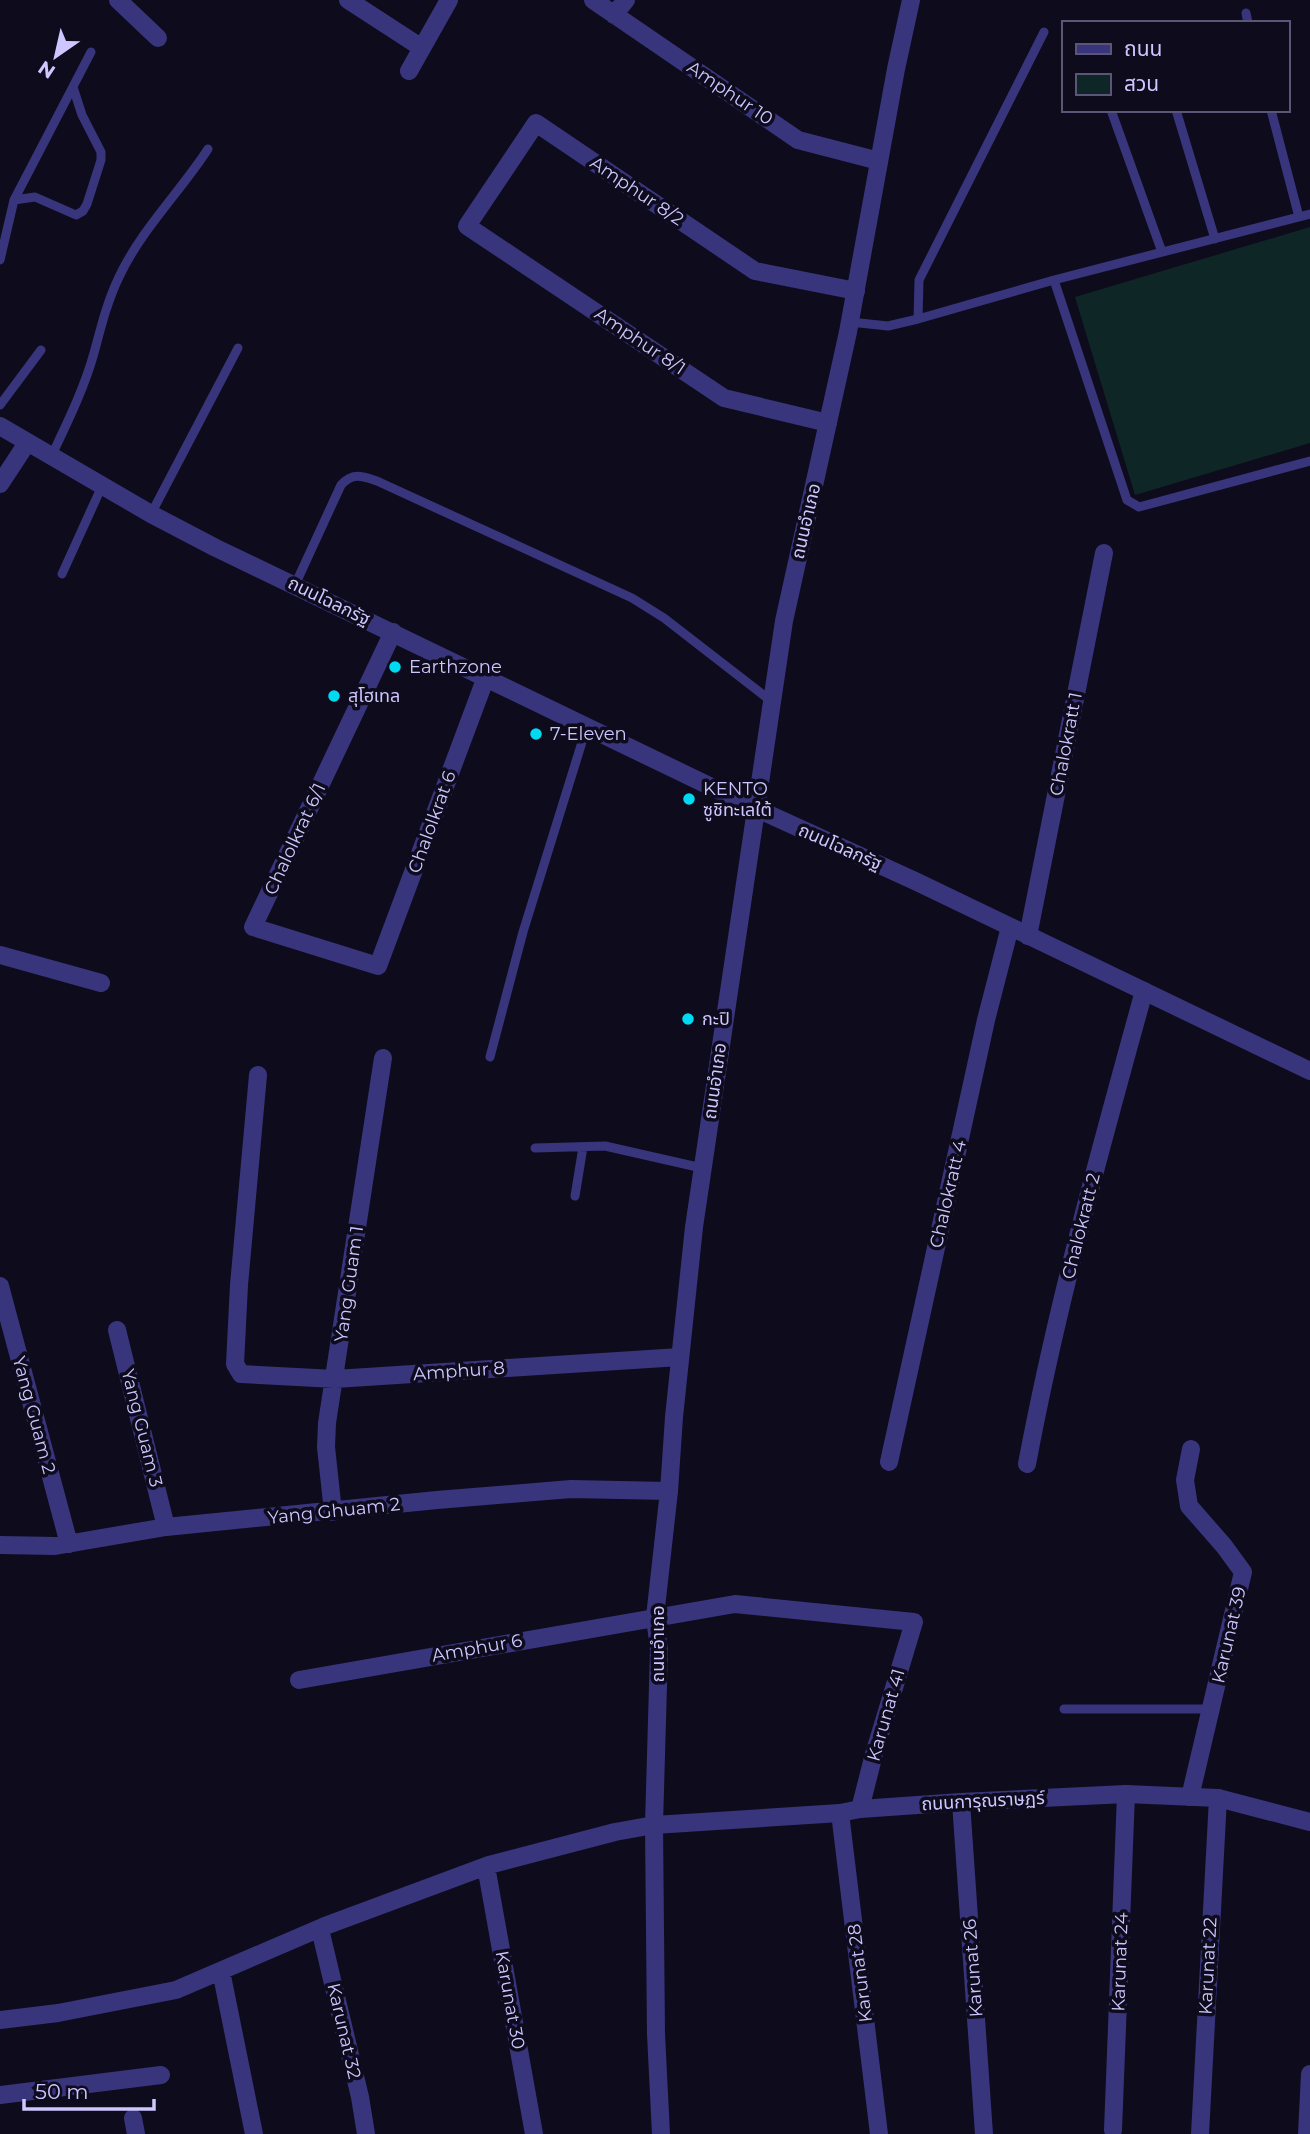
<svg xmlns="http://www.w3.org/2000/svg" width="1310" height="2134" viewBox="0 0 1310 2134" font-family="Montserrat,'Noto Sans Thai',sans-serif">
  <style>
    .green { fill: #0e2726 }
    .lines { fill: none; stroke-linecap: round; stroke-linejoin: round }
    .service { stroke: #38357d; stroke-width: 9 }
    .minor { stroke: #38357d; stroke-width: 18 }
    .tertiary { stroke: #38357d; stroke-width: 18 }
    .poi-dot { fill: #00d9f2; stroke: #0e0b1d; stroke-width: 2.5 }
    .labels { text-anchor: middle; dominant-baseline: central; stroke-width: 7; stroke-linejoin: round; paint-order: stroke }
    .street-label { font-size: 18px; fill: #cec7ff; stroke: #0e0b1d }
    .poi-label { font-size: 18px; fill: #cec7ff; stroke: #0e0b1d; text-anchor: start }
  </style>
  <rect width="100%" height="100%" fill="#0e0b1d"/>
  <!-- green -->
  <path class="green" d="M1310,227V443L1135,495L1075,297Z"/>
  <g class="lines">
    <!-- service -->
    <path class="service" d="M1246,13L1248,23
      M1111,110L1162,252
      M1176,110L1215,239
      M1271,110L1299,217
      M14,200L35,197L76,215L83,211L87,204L101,160V152L82,115L73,87
      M0,260L14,200L91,52
      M1054,280L1127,500L1139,507L1310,461
      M918,319L919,280L1044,32
      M850,322L888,326L918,319L1054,280L1310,214
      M0,405L41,350
      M51,457C67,423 84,389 94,353C101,327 107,302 119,277C141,230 180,192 208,149
      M151,514L238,348
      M62,574L102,486
      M295,585L341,485C353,472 362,476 377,481L632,598L664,618L771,701
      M490,1057L523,932L587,726
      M535,1148L605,1146L702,1168
      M575,1196L583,1147
      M1064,1709H1211"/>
    <!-- minor -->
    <path class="minor" d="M118,0L158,38
      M348,0L422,48
      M593,0L798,140L879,161
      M614,15L626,0
      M409,71L449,0
      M828,423L724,398L467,226L536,123L755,271L856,291
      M0,484L27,443
      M393,632L253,927L378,966L486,677
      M1028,936L1104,553
      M0,955L101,983
      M258,1075L239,1285L235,1364L241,1374L335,1379L680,1357
      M0,1286L69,1544
      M117,1330L166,1527
      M889,1462L986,1020L1010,927
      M1027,1464C1057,1304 1101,1147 1144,991
      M333,1512L326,1447L327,1423L383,1058
      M0,1545L55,1546L166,1527L437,1500L571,1489L669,1491
      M299,1680L735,1604L914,1622L874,1754L860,1809
      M1190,1797L1243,1572L1224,1546L1189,1506L1185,1480L1191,1449
      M961,1802L984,2134
      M840,1813L879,2134
      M486,1866L534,2134
      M320,1929L360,2097L366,2134
      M221,1971L254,2134
      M0,2020L58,2013L176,1990L325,1926L489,1865L615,1832L654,1825
      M0,2095L161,2075
      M133,2118L136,2134
      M1113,2130L1126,1794
      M1200,2134L1218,1798
      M1307,2134L1310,2074"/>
    <!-- tertiary -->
    <path class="tertiary" d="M0,426L151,514L216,548L755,808L915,881L1310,1071
      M654,1825L840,1813L860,1809L961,1802L1126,1794L1218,1798L1310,1822
      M661,2134L656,2034L654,1825L659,1650L655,1617L669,1491L674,1417L694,1227L784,621L848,332L896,69L911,0"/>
  </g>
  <!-- markers -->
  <g class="poi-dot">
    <circle cx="395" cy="667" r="7"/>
    <circle cx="334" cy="696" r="7"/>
    <circle cx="536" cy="734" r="7"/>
    <circle cx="689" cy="799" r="7"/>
    <circle cx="688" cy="1019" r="7"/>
  </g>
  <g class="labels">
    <!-- street labels -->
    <g class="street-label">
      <text transform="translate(730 93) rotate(34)">Amphur 10</text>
      <text transform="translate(637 191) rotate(34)">Amphur 8/2</text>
      <text transform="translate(640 341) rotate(34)">Amphur 8/1</text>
      <text transform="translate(806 521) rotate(-77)">ถนนอำเภอ</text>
      <text transform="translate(329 601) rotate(26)">ถนนโฉลกรัฐ</text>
      <text transform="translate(1066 744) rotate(-79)">Chalokratt 1</text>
      <text transform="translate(432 822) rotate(-70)">Chalolkrat 6</text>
      <text transform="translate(295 839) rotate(-65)">Chalolkrat 6/1</text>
      <text transform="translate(840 847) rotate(24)">ถนนโฉลกรัฐ</text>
      <text transform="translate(715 1081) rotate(-82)">ถนนอำเภอ</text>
      <text transform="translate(948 1194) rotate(-77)">Chalokratt 4</text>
      <text transform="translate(1081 1226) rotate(-76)">Chalokratt 2</text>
      <text transform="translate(349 1284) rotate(-82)">Yang Guam 1</text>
      <text transform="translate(459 1371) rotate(-4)">Amphur 8</text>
      <text transform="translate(34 1415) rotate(75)">Yang Guam 2</text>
      <text transform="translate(142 1428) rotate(76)">Yang Guam 3</text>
      <text transform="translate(334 1511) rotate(-6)">Yang Ghuam 2</text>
      <text transform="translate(1229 1635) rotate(-77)">Karunat 39</text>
      <text transform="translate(658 1644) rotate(-90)">ถนนอำเภอ</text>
      <text transform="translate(477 1648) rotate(-10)">Amphur 6</text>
      <text transform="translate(886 1715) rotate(-74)">Karunat 41</text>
      <text transform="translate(983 1801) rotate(-3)">ถนนการุณราษฏร์</text>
      <text transform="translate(1120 1962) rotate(-88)">Karunat 24</text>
      <text transform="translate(1208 1966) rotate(-87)">Karunat 22</text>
      <text transform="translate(973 1968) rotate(-94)">Karunat 26</text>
      <text transform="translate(860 1973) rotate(-97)">Karunat 28</text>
      <text transform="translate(510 2000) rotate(80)">Karunat 30</text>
      <text transform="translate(344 2031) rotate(77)">Karunat 32</text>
    </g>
    <!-- poi labels -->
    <g class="poi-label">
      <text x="409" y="667">Earthzone</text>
      <text x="348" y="696">สุโฮเทล</text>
      <text x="550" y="734">7-Eleven</text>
      <text x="703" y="789">KENTO<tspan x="703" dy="21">ซูชิทะเลใต้</tspan></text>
      <text x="702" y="1019">กะปิ</text>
    </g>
  </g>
  <!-- legend -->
  <rect x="1062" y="21" width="228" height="91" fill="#0e0b1d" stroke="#5b5677" stroke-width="2"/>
  <rect x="1076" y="44" width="35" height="10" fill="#38357d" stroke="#5b5677" stroke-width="2"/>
  <text x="1124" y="56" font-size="21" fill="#cec7ff">ถนน</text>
  <rect x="1076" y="74" width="35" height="21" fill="#0e2726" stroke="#5b5677" stroke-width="2"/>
  <text x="1124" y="91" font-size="21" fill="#cec7ff">สวน</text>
  <!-- north arrow -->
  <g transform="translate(56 56) rotate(214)" stroke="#0e0b1d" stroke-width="5" paint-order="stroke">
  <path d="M0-5L12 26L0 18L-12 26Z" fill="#cec7ff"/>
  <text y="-10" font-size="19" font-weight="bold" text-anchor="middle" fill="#cec7ff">N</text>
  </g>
  <!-- scale -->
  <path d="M24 2099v10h130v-10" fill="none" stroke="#cec7ff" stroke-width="3.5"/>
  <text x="35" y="2099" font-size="21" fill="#cec7ff" stroke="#0e0b1d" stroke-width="5" paint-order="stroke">50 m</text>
</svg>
